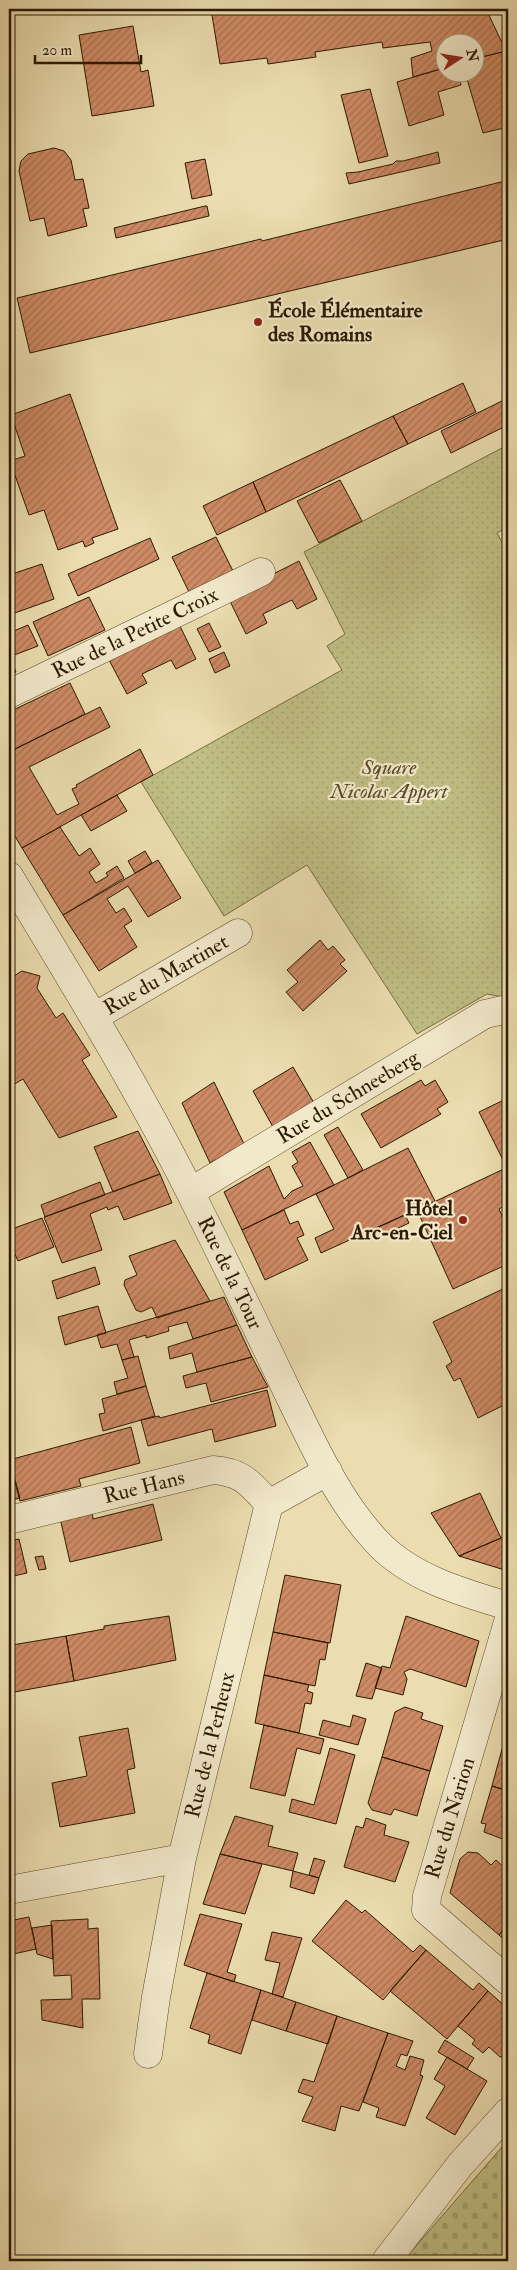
<svg xmlns="http://www.w3.org/2000/svg" width="517" height="2270" viewBox="0 0 517 2270" font-family="'IM FELL Double Pica',serif">
  <style>
    .grass { fill: url(#grass-dots); stroke: #766c42 }
    .cemetery { fill: url(#cemetery-stones); stroke: #766c42 }
    .building { fill: url(#building-hatch); stroke: #2b1900 }
    .lines { fill: none; stroke-linecap: round; stroke-linejoin: round }
    .minor-casing { stroke: #5b4a2c; stroke-width: 29 }
    .minor { stroke: #f2e9cb; stroke-width: 28 }
    .poi-dot { fill: #8f2418; stroke: #f2e9cb; stroke-width: 2 }
    .labels { text-anchor: middle; dominant-baseline: central; stroke-width: 4.5; stroke-linejoin: round; paint-order: stroke }
    .poi-label { font-size: 21px; font-weight: bold; fill: #2b1900; stroke: #f2e9cb; text-anchor: start }
    .street-label { font-size: 21px; fill: #2b1900; stroke: #f2e9cb }
    .park-label { font-size: 21px; font-style: italic; fill: #584b28; stroke: #f2e9cb }
  </style>
  <defs>
    <pattern id="grass-dots" width="8" height="8" patternUnits="userSpaceOnUse" patternTransform="scale(1.25)"><rect width="8" height="8" fill="#c0be85"/><path d="M2 2h.1M6 6h.1" fill="none" stroke="#a5a371" stroke-width="1.8" stroke-linecap="round"/></pattern>
    <pattern id="cemetery-stones" width="16" height="16" patternUnits="userSpaceOnUse" patternTransform="scale(1.25)"><rect width="16" height="16" fill="#c0be85"/><path d="M2 7V4a2 2 0 0 1 4 0v3zM10 15v-3a2 2 0 0 1 4 0v3z" fill="#a5a371"/></pattern>
    <pattern id="building-hatch" width="6" height="6" patternUnits="userSpaceOnUse" patternTransform="scale(1.25)"><rect width="6" height="6" fill="#cf8b66"/><path d="M-1 1l2-2M0 6l6-6M5 7l2-2" fill="none" stroke="#a87152"/></pattern>
  </defs>
  <rect width="100%" height="100%" fill="#ebddaf"/>
  <filter id="stains"><feTurbulence type="fractalNoise" baseFrequency=".004" numOctaves="4"/><feColorMatrix values="0 0 0 0 .2 0 0 0 0 .09 0 0 0 0 .02 0 0 0 .5 -.17"/></filter>
  <radialGradient id="worn" r=".72"><stop offset=".6" stop-color="#630" stop-opacity="0"/><stop offset="1" stop-color="#630" stop-opacity=".3"/></radialGradient>
  <!-- grass -->
  <path class="grass" d="M502,448L508,460V527L497,533L508,553V998L487,994L417,1034L307,865L224,916L141,782L342,670L327,646L345,634L304,552Z"/>
  <!-- cemetery -->
  <path class="cemetery" d="M508,2140V2261H403Z"/>
  <!-- building -->
  <path class="building" d="M211,9H486L506,51L474,59V42H444V68L413,77L411,58L432,51L430,42L383,48L382,42L315,52L316,57L268,64L267,58L220,64Z
    M133,26L141,72L148,70L154,106L92,116L79,35Z
    M506,51L508,55V127L483,133L467,79L460,81L461,85L438,92L444,115L409,126L397,82L444,68V72H474V59Z
    M370,89L388,156L359,163L341,95Z
    M54,148L64,151L71,160L75,180L83,179L89,208L83,209L87,226L48,236L44,218L30,221L19,171L21,161L28,154Z
    M438,152L440,163L349,184L346,173L358,172L393,164L396,161H403Z
    M205,159L212,195L192,199L185,163Z
    M505,181L508,194V239L30,353L17,298L261,239L262,241Z
    M205,206H207L209,216L116,238L114,228Z
    M463,383L476,412L408,444L393,416Z
    M70,394L118,529L92,538L94,543L85,547L83,541L58,550L44,510L29,515L10,461L25,456L11,415Z
    M508,398V425L451,453L441,431Z
    M393,416L408,444L266,512L253,482Z
    M340,480L362,521L319,543L297,501Z
    M253,482L266,512L217,535L203,506Z
    M216,537L233,571L189,592L172,557Z
    M150,538L159,559L78,596L68,574Z
    M299,561L317,599L297,609L292,600L263,614L267,623L246,634L228,597Z
    M42,564L54,599L9,615V575Z
    M89,597L105,630L48,656L33,622Z
    M178,622L196,659L176,669L171,660L142,674L147,683L127,694L108,658Z
    M209,623L221,647L209,652L197,629Z
    M28,625L38,646L9,657L16,672L9,675V633Z
    M224,652L230,666L215,673L209,659Z
    M70,683L85,714L9,752V712Z
    M100,707L110,727L29,767L57,815L79,804L72,789L77,787L76,785L140,749L153,775L22,848L9,826V752Z
    M117,795L127,811L91,831L81,815Z
    M60,827L79,856L90,848L100,864L89,872L96,883L108,876L106,873L117,866L124,878L63,915L22,848Z
    M145,851L152,863L135,873L128,861Z
    M158,860L181,898L148,917L128,886L107,899L116,913L124,908L132,921L124,926L137,947L99,971L63,915Z
    M320,940L328,950L333,946L345,960L340,964L347,971L303,1011L286,992L298,982L287,970Z
    M22,971L40,976L37,988L56,1018L63,1013L90,1055L82,1060L117,1117L59,1138L23,1079L13,1085L9,1079V979Z
    M293,1067L314,1103L273,1127L253,1091Z
    M421,1080L425,1086L435,1080L448,1102L437,1109L441,1114L381,1148L361,1114Z
    M214,1082L244,1144L210,1163L182,1103Z
    M508,1098V1167L507,1168L479,1112Z
    M338,1127L363,1170L348,1178L324,1135Z
    M138,1131L160,1174L113,1192L94,1147Z
    M310,1142L334,1185L242,1230L224,1192L269,1166L284,1199L292,1191L303,1186L292,1166L298,1162L292,1152Z
    M408,1148L435,1201L321,1253L315,1238L334,1229L316,1194Z
    M508,1167V1204L499,1209L508,1229V1264L453,1289L417,1210Z
    M160,1174L172,1203L124,1220L118,1206L108,1210L107,1207L90,1214L102,1250L62,1263L44,1217Z
    M100,1182L105,1195L45,1217L41,1205Z
    M284,1210L290,1224L298,1221L304,1235L297,1238L308,1260L265,1280L242,1230Z
    M405,1215L409,1223L384,1235L379,1227Z
    M42,1218L54,1247L18,1261L9,1241V1230Z
    M175,1240L210,1301L157,1318L152,1307L141,1312L136,1310L124,1285L125,1280L137,1275L129,1256Z
    M95,1267L100,1284L57,1299L52,1281Z
    M505,1288L508,1295V1403L478,1418L460,1378L454,1381L446,1366L452,1362L433,1322Z
    M224,1297L237,1325L193,1339L187,1322L168,1327L169,1331L146,1338V1335L129,1340L134,1357L122,1360L117,1344L101,1348L97,1335Z
    M98,1306L106,1333L65,1345L58,1317Z
    M237,1325L252,1357L197,1372L192,1353L170,1359L168,1347Z
    M138,1356L146,1386L117,1394L114,1382L128,1378L122,1360Z
    M252,1357L268,1387L211,1402L206,1383L186,1388L183,1376Z
    M146,1386L155,1416L103,1431L99,1414L105,1413L102,1399Z
    M267,1390L276,1426L215,1442L212,1429L148,1446L141,1420L159,1416L160,1418Z
    M131,1427L140,1463L79,1479L81,1486L20,1501L9,1460Z
    M9,1458L20,1498L9,1501Z
    M480,1493L501,1538L459,1556L431,1513Z
    M153,1504L162,1540L70,1562L60,1518L92,1511L93,1519Z
    M508,1535V1571L459,1556Z
    M19,1539L27,1573L9,1577V1541Z
    M43,1556L46,1569L39,1570L35,1557Z
    M285,1575L341,1585L330,1643L273,1632Z
    M169,1616L176,1660L74,1681L66,1636L104,1629V1626Z
    M406,1616L479,1641L466,1687L410,1669L404,1672L407,1679L403,1695L375,1688L382,1666L390,1668Z
    M273,1632L328,1643L325,1660L320,1659L315,1686L264,1675Z
    M66,1636L74,1681L9,1693V1648L12,1645Z
    M366,1663L382,1668L372,1699L356,1696Z
    M264,1675L309,1685L307,1691L313,1693L311,1704L305,1703L299,1733L255,1723Z
    M405,1707L423,1713L421,1719L443,1726L430,1771L382,1757L395,1712Z
    M353,1715L366,1719L358,1745L319,1735L323,1720L350,1727Z
    M264,1725L324,1739L320,1754L297,1748L285,1796L250,1788Z
    M128,1728L135,1768L127,1770L135,1813L60,1827L52,1783L87,1776L79,1737Z
    M508,1747V1791L492,1786L502,1749L507,1750Z
    M330,1748L355,1755L336,1824L289,1812L292,1799L314,1805Z
    M382,1757L430,1771L417,1816L394,1809L391,1815L372,1810L368,1803Z
    M492,1786L508,1791V1841L484,1832L486,1824L481,1823Z
    M235,1816L273,1826L268,1846L298,1853L293,1871L220,1854Z
    M366,1818L386,1825L384,1835L409,1842L395,1882L344,1867L356,1826L363,1828Z
    M468,1852L478,1853L491,1865L496,1860L508,1871V1924L499,1935L450,1893L460,1859Z
    M220,1854L262,1864L245,1914L203,1904Z
    M314,1858L325,1861L319,1878L309,1875Z
    M293,1871L319,1878L314,1894L290,1887Z
    M346,1900L362,1913L365,1910L413,1952L420,1945L426,1950L383,2000L312,1941Z
    M200,1914L242,1924L227,1972L236,1975L234,1982L184,1965Z
    M29,1917L36,1949L9,1955V1921Z
    M88,1919V1929L98,1928L100,1999H82L83,2028L42,2020L41,2000L72,1999L71,1975L54,1976L51,1921Z
    M508,1924V1943L499,1935Z
    M52,1925L53,1959L37,1954L32,1928Z
    M272,1932L302,1938L283,1997L272,1994L280,1963L265,1960Z
    M426,1950L473,1990L479,1983L488,1991L447,2039L390,1991Z
    M207,1973L261,1990L241,2054L208,2043L210,2035L190,2028Z
    M261,1990L296,2002L286,2031L252,2020Z
    M488,1991L508,2009V2057H500L489,2047L483,2053L472,2044L475,2040L458,2026Z
    M296,2002L337,2016L328,2044L286,2031Z
    M337,2016L388,2033L359,2111L341,2106L335,2131L302,2121L313,2097L298,2092L303,2079L314,2082Z
    M388,2033L413,2041L407,2056L401,2054L396,2066L405,2070L410,2056L424,2060L420,2075L423,2076L405,2126L376,2117L379,2108L363,2102Z
    M445,2040L474,2058L467,2069L438,2052Z
    M447,2057L487,2081L455,2135L426,2118L445,2086L434,2079Z"/>
  <g class="lines">
    <defs>
      <path id="minor" d="M9,694L261,572
        M9,876C76,987 144,1097 201,1214C231,1274 260,1334 289,1395C314,1446 338,1501 378,1543C411,1578 464,1593 508,1606
        M94,1017L238,933
        M190,1192L485,1014L508,1009
        M9,1520L213,1470C242,1472 250,1483 269,1504
        M508,1622L427,1896L426,1910L508,1981
        M9,1890L182,1858
        M148,2054L156,1997L182,1858L269,1504L328,1471
        M386,2261L460,2165L508,2112"/>
    </defs>
    <!-- minor casing -->
    <use href="#minor" class="minor-casing"/>
    <!-- minor -->
    <use href="#minor" class="minor"/>
  </g>
  <!-- markers -->
  <g class="poi-dot">
    <circle cx="258" cy="322" r="5"/>
    <circle cx="463" cy="1220" r="5"/>
  </g>
  <g class="labels">
    <!-- poi labels -->
    <g class="poi-label">
      <text x="268" y="310">École Élémentaire<tspan x="268" dy="24">des Romains</tspan></text>
      <text x="453" y="1208" text-anchor="end">Hôtel<tspan x="453" dy="24">Arc-en-Ciel</tspan></text>
    </g>
    <!-- street labels -->
    <g class="street-label">
      <text transform="translate(135 633) rotate(-26)">Rue de la Petite Croix</text>
      <text transform="translate(166 975) rotate(-30)">Rue du Martinet</text>
      <text transform="translate(348 1097) rotate(-31)">Rue du Schneeberg</text>
      <text transform="translate(230 1273) rotate(64)">Rue de la Tour</text>
      <text transform="translate(144 1487) rotate(-14)">Rue Hans</text>
      <text transform="translate(210 1745) rotate(-76)">Rue de la Perheux</text>
      <text transform="translate(450 1818) rotate(-73)">Rue du Narion</text>
    </g>
    <!-- park labels -->
    <g class="park-label">
      <text x="389" y="767">Square<tspan x="389" dy="24">Nicolas Appert</tspan></text>
    </g>
  </g>
  <!-- margin -->
  <rect width="517" height="2270" fill="none" stroke="#ebddaf" stroke-width="30"/>
  <rect x="10" y="10" width="497" height="2250" fill="none" stroke="#2b1900" stroke-width="2.5"/>
  <rect x="15" y="15" width="487" height="2240" fill="none" stroke="#2b1900"/>
  <!-- north arrow -->
  <g transform="translate(460 58) rotate(78)"><circle r="24" fill="#f2e9cb" stroke="#a2967a"/>
  <path d="M0-4L9 19L0 12L-9 19Z" fill="#8f2418"/>
  <text y="-8" font-size="14" font-weight="bold" text-anchor="middle" fill="#2b1900">N</text>
  </g>
  <!-- scale -->
  <path d="M35 55v8h106v-8" fill="none" stroke="#2b1900" stroke-width="2.5"/>
  <text x="42" y="55" font-size="15" fill="#2b1900" stroke="#f2e9cb" stroke-width="4" paint-order="stroke">20 m</text>
  <rect width="100%" height="100%" filter="url(#stains)"/>
  <rect width="100%" height="100%" fill="url(#worn)"/>
</svg>
